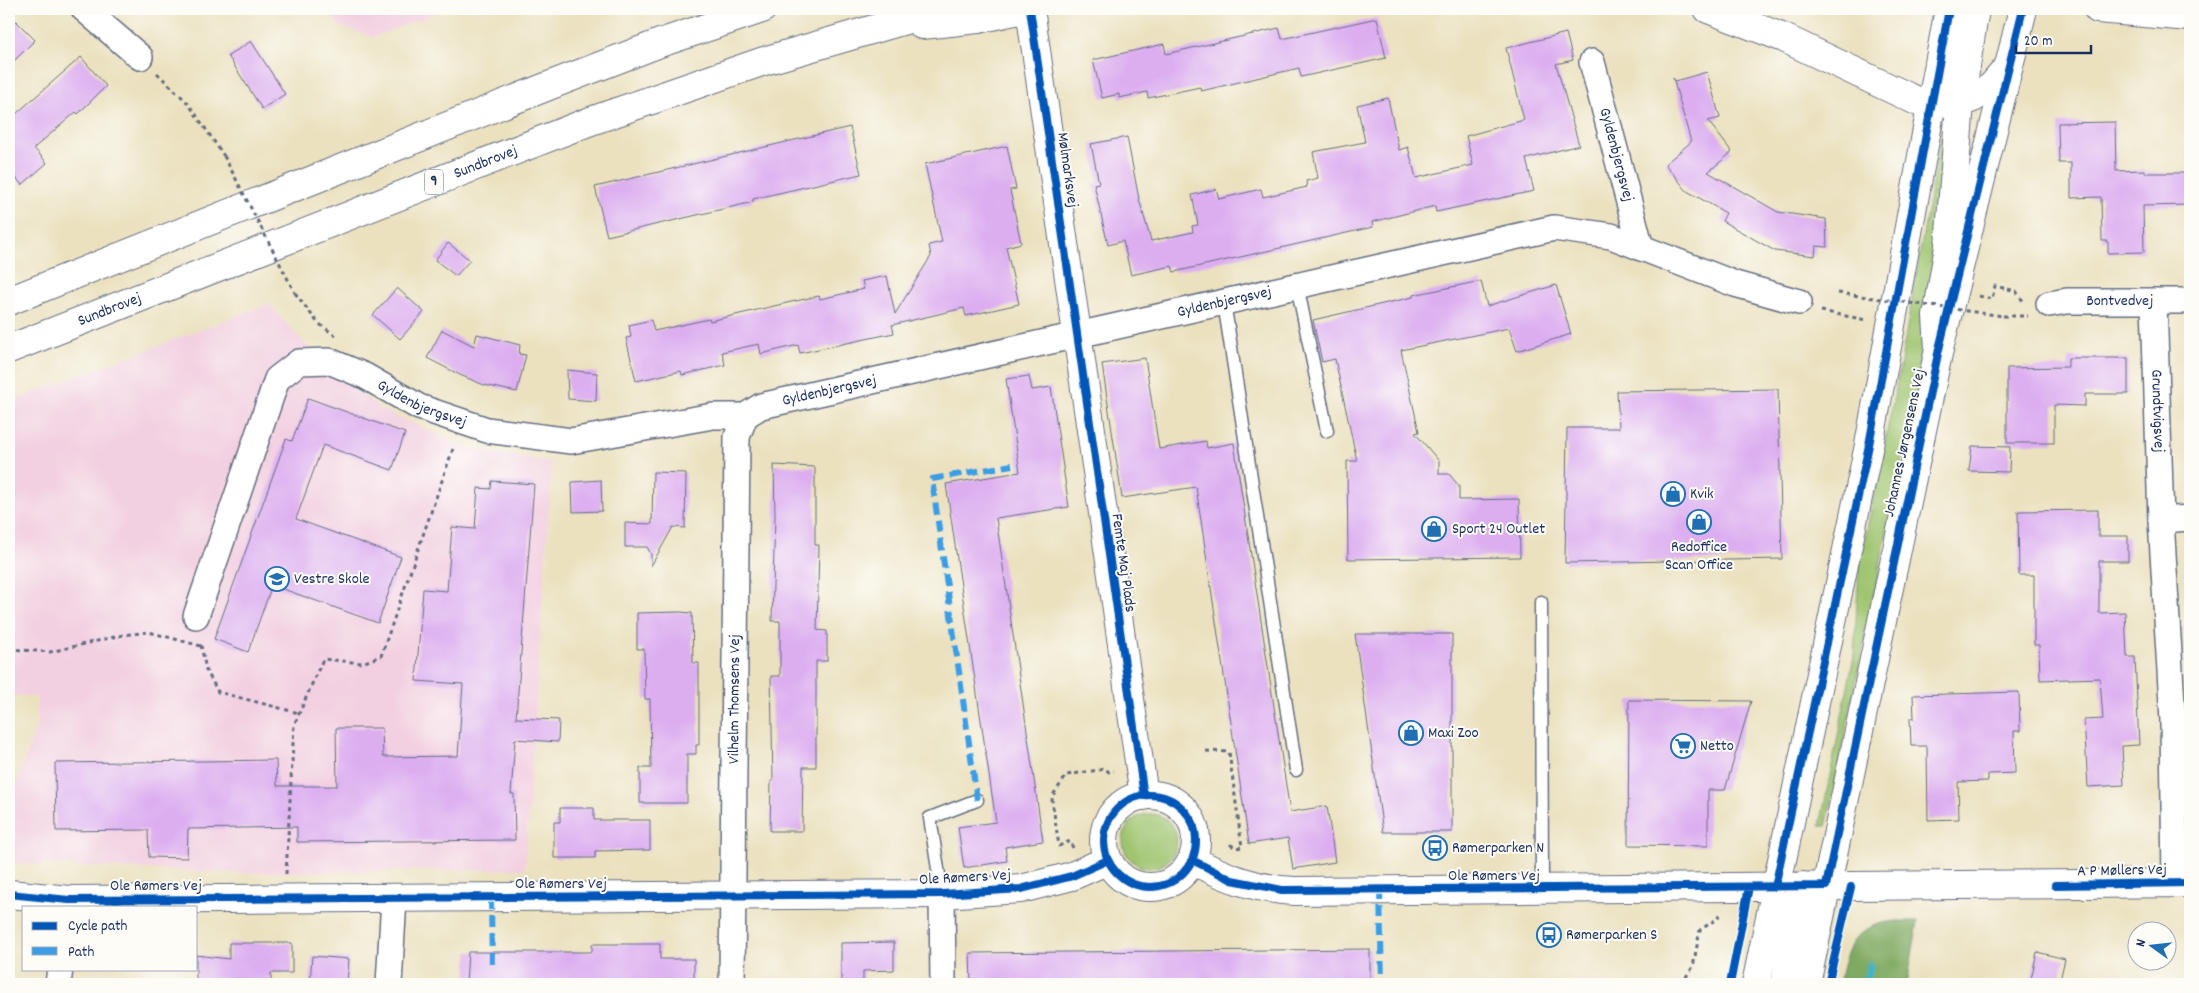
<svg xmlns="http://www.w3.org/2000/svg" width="2199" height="993" viewBox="0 0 2199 993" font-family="Dekko,sans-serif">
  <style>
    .built { fill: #f2cfe1 }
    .green { fill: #9fc56f; stroke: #5d7a66 }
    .forest { fill: #7faa62; stroke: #4d6c60 }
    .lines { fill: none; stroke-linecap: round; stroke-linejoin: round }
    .stream { stroke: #45b3c1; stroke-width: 8 }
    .building { fill: #dcaef0 }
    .service-casing { stroke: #646d80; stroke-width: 15 }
    .minor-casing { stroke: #646d80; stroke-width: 28 }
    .tertiary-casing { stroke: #646d80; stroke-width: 30 }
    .primary-casing { stroke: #646d80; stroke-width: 30 }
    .path { stroke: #646d80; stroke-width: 3; stroke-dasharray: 4 4; stroke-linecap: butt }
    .service { stroke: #fff; stroke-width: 12 }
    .minor { stroke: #fff; stroke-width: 25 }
    .tertiary { stroke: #fff; stroke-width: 28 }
    .primary { stroke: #fff; stroke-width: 28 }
    .path-bridge { stroke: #646d80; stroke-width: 3; stroke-dasharray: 4 4; stroke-linecap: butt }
    .quiet { stroke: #3b9de6; stroke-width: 6; stroke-dasharray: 12 6; stroke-linecap: butt }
    .cycleway-casing { stroke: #fdfcf7; stroke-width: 11 }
    .cycleway { stroke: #0057b8; stroke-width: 8 }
    .labels { text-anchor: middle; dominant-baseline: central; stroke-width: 4; stroke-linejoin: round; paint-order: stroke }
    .shield { fill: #fdfcf7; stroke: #5f6c8c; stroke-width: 1 }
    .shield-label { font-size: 15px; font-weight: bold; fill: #1b2f5e }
    .street-label { font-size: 16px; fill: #1b2f5e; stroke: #fdfcf7 }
    .poi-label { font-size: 16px; fill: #1b2f5e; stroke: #fdfcf7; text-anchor: start }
  </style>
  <rect width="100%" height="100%" fill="#fdfcf7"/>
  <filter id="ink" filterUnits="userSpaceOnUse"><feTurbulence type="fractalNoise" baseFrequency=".02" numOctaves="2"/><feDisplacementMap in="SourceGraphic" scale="10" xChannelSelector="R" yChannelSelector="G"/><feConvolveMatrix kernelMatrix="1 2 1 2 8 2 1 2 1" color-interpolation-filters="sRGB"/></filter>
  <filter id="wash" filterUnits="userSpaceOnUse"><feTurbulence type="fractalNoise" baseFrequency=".0096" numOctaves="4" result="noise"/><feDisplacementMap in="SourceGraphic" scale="20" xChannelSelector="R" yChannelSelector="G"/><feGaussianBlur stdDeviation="1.12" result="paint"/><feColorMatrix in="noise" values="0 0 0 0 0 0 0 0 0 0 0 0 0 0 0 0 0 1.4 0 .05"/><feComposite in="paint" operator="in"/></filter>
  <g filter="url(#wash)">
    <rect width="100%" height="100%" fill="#ebe1bf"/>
    <!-- built -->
    <path class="built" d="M331,9H446L373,37L337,25Z
      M269,304L312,352L380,409L465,447L552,463L525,869L236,873L9,863V804L37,725V697L9,695V402Z"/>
    <!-- green -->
    <path class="green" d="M1940,138L1950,139L1926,343L1826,826H1820L1854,656L1859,568L1900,368Z
      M1123 841a27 27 0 1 1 54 0a27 27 0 1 1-54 0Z"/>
    <!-- forest -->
    <path class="forest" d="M1896,921H1918L1907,984H1839C1846,947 1854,925 1896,921Z"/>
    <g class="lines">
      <!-- stream -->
      <path class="stream" d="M1865,984L1870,966"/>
    </g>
    <g id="blocks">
      <!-- building -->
      <path class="building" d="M9,14L35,40L9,66Z
        M1377,18L1386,58L1301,77L1299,68L1201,91L1200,87L1148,98L1147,92L1119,98V94L1102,98L1093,60L1164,44L1166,54L1279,28L1282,39Z
        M1566,33L1573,60L1556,64L1579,145L1526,159L1534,191L1436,212L1435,206L1372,222L1373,227L1174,272L1172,266L1131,275L1123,241L1108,245L1094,184L1099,183L1091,144L1127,137L1139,199L1151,241L1193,232L1192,226L1198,225L1192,195L1216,189L1219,199L1261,189L1263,197L1307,187L1306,181L1318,178L1313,152L1365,142L1357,105L1388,98L1399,150L1408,147L1416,178L1473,165L1466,136L1524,120L1506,48Z
        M251,41L285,94L262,109L228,56Z
        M81,57L106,86L78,114L76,112L34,148L47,163L22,185L9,169V120Z
        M1707,72L1720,118L1708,121L1732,152L1708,172L1778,212L1826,219L1827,247L1816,246L1815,256L1775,251L1722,221L1726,213L1687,191L1665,164L1691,142L1673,78L1675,81Z
        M2115,122L2116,171L2145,170V173H2190V205L2143,206L2144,252L2108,253V241H2102L2101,197L2071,198V163H2059L2058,123Z
        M850,127L861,174L753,199V202L607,236L595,187Z
        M1007,146L1016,189L1010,190L1021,243L1006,247L1019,304L966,316L964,308L892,325L894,333L800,353L798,345L761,354L759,344L722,352L725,365L682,375L681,371L636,381L626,338L631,337L629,325L651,320L654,331L709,319L710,321L791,302L819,296L820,299L864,289L862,281L887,276L895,314L931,256L929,245L942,242L925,164Z
        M448,243L470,260L456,276L435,260Z
        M1481,281L1487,306L1556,285L1571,334L1517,351L1509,328L1401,350L1419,432L1415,433L1439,461V474H1449L1459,486V500L1519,499L1520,557L1348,559L1347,461H1357L1335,359L1322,362L1313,320L1413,297V295Z
        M397,288L424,312L400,339L373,315Z
        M442,330L474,346L477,334L520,345L519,354L526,355L517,392L484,385L460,375L427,358Z
        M1145,358L1159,449L1206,441L1207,448L1234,443L1290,812L1327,806L1335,862L1293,869L1288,838L1249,844L1196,487L1122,498L1102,364Z
        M2068,358H2128V394H2085V406L2054,405V443H2007V368L2068,367Z
        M567,370L597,373L596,401L568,399Z
        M1029,376L1032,390L1051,387L1069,507L996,518L1043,841L1005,847L1007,861L964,868L958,827L996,822L946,484L1020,472L1006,379Z
        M1778,389L1782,559L1565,563L1567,428H1619L1617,391Z
        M308,398L405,433L392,470L323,445L296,519L401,557L378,623L272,585L248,652L214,639L286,439L292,441Z
        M1972,446L2010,447L2009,472L1969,471Z
        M774,465L815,467V545H819L817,630L827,631V661H816V767H803L802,831H770L771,781H773L771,676H780V621H772L775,516Z
        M653,472L686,473L685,528L673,527L651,566V554L647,547H625V523L652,524Z
        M601,480L602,511L573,512L572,482Z
        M492,481L534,484L516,718L559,720L558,742L515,739L511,794H514L515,840L297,842V827L188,829L187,858L149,857L148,830L56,831L55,763L276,760L277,786H337L336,728H382L383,757L458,756L463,684L416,681L423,589L447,591L452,527L475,529L478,488L491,489Z
        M2098,510V536H2128V561H2099V613L2125,612L2127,657H2135L2139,745L2122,746L2124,785L2088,787L2084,720L2103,719L2100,678L2040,680L2039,645H2034V575H2019L2018,511Z
        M680,612L692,613L693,663H699V745H696V754H687V803H640V768H651L650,699H645L644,649H637V613Z
        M1355,634H1452V832H1383Z
        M2019,692L2020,731H2014L2015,773L1988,774V781L1958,782L1959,819L1928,820L1927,746H1911L1910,718H1914L1913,695Z
        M1629,700L1751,701L1725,790H1708V846L1628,845Z
        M560,808H594V820H650V850L595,851V858H554V822H560Z
        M894,942V970L863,971V984H841V943Z
        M229,943H292V973H271V984H196V955L229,959Z
        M592,944H660V959H694V984H466L468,952H592Z
        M1370,949V982H1345V984H971L970,953Z
        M2037,952L2065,959L2059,984L2031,979Z
        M312,956L349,959L347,984H310Z"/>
    </g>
  </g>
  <g filter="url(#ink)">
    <use href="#blocks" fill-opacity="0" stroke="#646d80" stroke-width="1"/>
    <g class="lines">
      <defs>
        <path id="service" d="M1297,285L1327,431
          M1224,302L1296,770
          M1541,602L1542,890
          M942,894L930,818L977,800"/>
        <g id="minor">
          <path d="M84,9L140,57"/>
          <path id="s1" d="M1592,62L1641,248"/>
          <path id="s2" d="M2154,302L2161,520L2173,721L2175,884"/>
          <path id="s3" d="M2049,304L2067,301H2190"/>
          <path d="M2161,520L2190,518"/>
          <path id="s4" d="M196,616L277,379L299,362L329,361L365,376L419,407L487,430L571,441L713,416H745L761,406L1554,228L1611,236L1735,284L1799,302"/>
          <path d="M942,894L943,984"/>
          <path d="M58,984L60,969"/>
          <path d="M389,984L394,899"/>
          <path id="s5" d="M732,984L737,437L745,416"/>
        </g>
        <path id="tertiary" d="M1030,9L1144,796
          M1104 841a46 46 0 1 1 92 0a46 46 0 1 1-92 0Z
          M1192,860C1227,878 1255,889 1295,891L2190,883
          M9,894L69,900L942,894L1021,889L1072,876L1108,860
          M1756,984L1869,445L1949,9
          M1785,984L1803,886
          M1806,984L1939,349L2023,9"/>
        <g id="primary">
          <path d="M1708,9L1784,38L1919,102L1960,103L1973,98L1991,87L2009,66"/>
          <path d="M2098,9L2190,17"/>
          <path d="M922,25L978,19L1024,9"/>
          <path d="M9,301L561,81L660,43L762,9"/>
          <path id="s6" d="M9,349L588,122L764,61L943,9"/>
          <path d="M1939,349L1937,316L1949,246L1960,103L1975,9"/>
        </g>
      </defs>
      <!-- service casing -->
      <use href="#service" class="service-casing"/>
      <!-- minor casing -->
      <use href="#minor" class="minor-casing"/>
      <!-- tertiary casing -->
      <use href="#tertiary" class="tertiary-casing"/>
      <!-- primary casing -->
      <use href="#primary" class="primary-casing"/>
      <!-- path -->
      <path class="path" d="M157,73L188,103L224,156
        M295,293L318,323L336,336
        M1979,296L1992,299L1995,286L2016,291L2023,301
        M1821,311L1866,320
        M2003,316H2028
        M201,645L206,670L218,692L299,713
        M9,649L50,652L123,635L149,632L201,646
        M1206,751L1229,752L1242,847L1236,848L1231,845L1230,848
        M1073,848L1070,841L1059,846L1052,800L1053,795L1067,775L1105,769L1109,772L1114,771
        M286,874L294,725L323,659L362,663L381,656L454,446
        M1681,984L1693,967L1700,930L1718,918L1719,914"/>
      <!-- service -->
      <use href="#service" class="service"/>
      <!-- minor -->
      <use href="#minor" class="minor"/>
      <!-- tertiary -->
      <use href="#tertiary" class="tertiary"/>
      <!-- primary -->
      <use href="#primary" class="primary"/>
      <!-- path-bridge -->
      <path class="path-bridge" d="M224,156L295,293
        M1838,293L2003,316"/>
      <!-- quiet -->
      <path class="quiet" d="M977,800L932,479L1012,465
        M1380,889L1382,984
        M491,898L492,970"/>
      <defs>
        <path id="cycleway" d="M1030,9L1144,796
          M1104 841a46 46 0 1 1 92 0a46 46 0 1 1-92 0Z
          M1192,860L1232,880L1282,890L1826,886L1939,349L2023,9
          M2055,885L2190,883
          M1775,887L1869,445L1949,9
          M9,894L69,900L942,894L1021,889L1072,876L1108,860
          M1730,984L1749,887
          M1828,984L1851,887"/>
      </defs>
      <!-- cycleway casing -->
      <use href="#cycleway" class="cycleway-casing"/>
      <!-- cycleway -->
      <use href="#cycleway" class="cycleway"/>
    </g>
  </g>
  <!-- icons -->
  <defs>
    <symbol id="shop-ring" viewBox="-11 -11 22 22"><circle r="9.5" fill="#fdfcf7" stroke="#1f6fb2" stroke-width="1.5"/><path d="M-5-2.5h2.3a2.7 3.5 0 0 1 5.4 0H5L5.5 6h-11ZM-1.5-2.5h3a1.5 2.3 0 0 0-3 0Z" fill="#1f6fb2"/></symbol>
    <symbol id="school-ring" viewBox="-11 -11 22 22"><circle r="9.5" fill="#fdfcf7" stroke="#1f6fb2" stroke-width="1.5"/><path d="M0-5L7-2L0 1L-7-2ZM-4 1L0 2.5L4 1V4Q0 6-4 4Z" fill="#1f6fb2"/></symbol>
    <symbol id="supermarket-ring" viewBox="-11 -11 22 22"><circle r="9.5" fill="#fdfcf7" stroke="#1f6fb2" stroke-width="1.5"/><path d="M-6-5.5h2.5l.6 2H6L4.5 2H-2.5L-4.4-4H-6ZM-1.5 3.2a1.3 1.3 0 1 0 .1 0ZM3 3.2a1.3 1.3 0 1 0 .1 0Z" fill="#1f6fb2"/></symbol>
    <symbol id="bus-ring" viewBox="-11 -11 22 22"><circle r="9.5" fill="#fdfcf7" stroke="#1f6fb2" stroke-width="1.5"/><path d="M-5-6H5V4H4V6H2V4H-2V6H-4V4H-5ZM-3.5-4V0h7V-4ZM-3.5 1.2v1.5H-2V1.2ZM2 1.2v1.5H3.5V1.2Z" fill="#1f6fb2"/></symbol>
  </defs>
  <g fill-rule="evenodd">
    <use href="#shop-ring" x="1659" y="480" width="28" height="28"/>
    <use href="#shop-ring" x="1685" y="508" width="28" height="28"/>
    <use href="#shop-ring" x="1420" y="515" width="28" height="28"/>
    <use href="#school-ring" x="263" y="565" width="28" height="28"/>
    <use href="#shop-ring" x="1397" y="719" width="28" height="28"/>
    <use href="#supermarket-ring" x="1669" y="732" width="28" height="28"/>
    <use href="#bus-ring" x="1421" y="834" width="28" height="28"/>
    <use href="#bus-ring" x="1535" y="921" width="28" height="28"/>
  </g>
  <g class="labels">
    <!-- shield labels -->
    <rect class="shield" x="425" y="169.5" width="18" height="25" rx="4"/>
    <g class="shield-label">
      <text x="434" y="182">9</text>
    </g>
    <!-- street labels -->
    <g class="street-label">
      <text stroke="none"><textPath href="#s1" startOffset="96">Gyldenbjergsvej</textPath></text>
      <text stroke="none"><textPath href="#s6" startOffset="512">Sundbrovej</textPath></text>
      <text transform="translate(1067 170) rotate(82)">Mølmarksvej</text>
      <text stroke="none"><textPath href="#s4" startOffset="1236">Gyldenbjergsvej</textPath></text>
      <text stroke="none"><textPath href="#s3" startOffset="71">Bontvedvej</textPath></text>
      <text stroke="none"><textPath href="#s6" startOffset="108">Sundbrovej</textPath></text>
      <text stroke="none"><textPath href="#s4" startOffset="831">Gyldenbjergsvej</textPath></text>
      <text stroke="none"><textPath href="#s4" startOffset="411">Gyldenbjergsvej</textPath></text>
      <text stroke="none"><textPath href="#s2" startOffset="109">Grundtvigsvej</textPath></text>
      <text transform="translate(1905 443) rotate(-78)">Johannes Jørgensens Vej</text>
      <text transform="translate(1123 563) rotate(82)">Femte Maj Plads</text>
      <text stroke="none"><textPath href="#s5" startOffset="285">Vilhelm Thomsens Vej</textPath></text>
      <text transform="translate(2122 871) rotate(-1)">A P Møllers Vej</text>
      <text x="1494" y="876">Ole Rømers Vej</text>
      <text transform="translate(965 878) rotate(-3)">Ole Rømers Vej</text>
      <text x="561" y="884">Ole Rømers Vej</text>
      <text x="156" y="886">Ole Rømers Vej</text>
    </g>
    <!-- poi labels -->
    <g class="poi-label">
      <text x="1690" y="494">Kvik</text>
      <text x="1452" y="529">Sport 24 Outlet</text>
      <text x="1699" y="547" text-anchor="middle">Redoffice<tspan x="1699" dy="18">Scan Office</tspan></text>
      <text x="294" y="579">Vestre Skole</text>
      <text x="1428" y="733">Maxi Zoo</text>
      <text x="1700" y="746">Netto</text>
      <text x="1452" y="848">Rømerparken N</text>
      <text x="1566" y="935">Rømerparken S</text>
    </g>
  </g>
  <!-- margin -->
  <rect width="2199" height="993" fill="none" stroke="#fdfcf7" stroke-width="30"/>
  <!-- legend -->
  <rect x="22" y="906" width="175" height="65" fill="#fdfcf7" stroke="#a3aaba"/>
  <rect x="32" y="922" width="25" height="8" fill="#0057b8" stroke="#a3aaba"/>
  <text x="68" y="930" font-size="15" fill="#1b2f5e">Cycle path</text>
  <rect x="32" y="947" width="25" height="8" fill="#3b9de6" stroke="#a3aaba"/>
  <text x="68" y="956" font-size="15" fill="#1b2f5e">Path</text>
  <!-- north arrow -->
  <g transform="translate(2152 946) rotate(285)"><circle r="24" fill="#fdfcf7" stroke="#a3aaba"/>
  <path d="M0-4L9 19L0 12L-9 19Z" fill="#1f6fb2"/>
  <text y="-8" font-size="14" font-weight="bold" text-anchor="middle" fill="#1b2f5e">N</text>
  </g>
  <!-- scale -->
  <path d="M2016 45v8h75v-8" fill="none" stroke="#1b2f5e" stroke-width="2.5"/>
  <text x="2024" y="45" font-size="15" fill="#1b2f5e" stroke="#fdfcf7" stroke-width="4" paint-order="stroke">20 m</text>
</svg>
